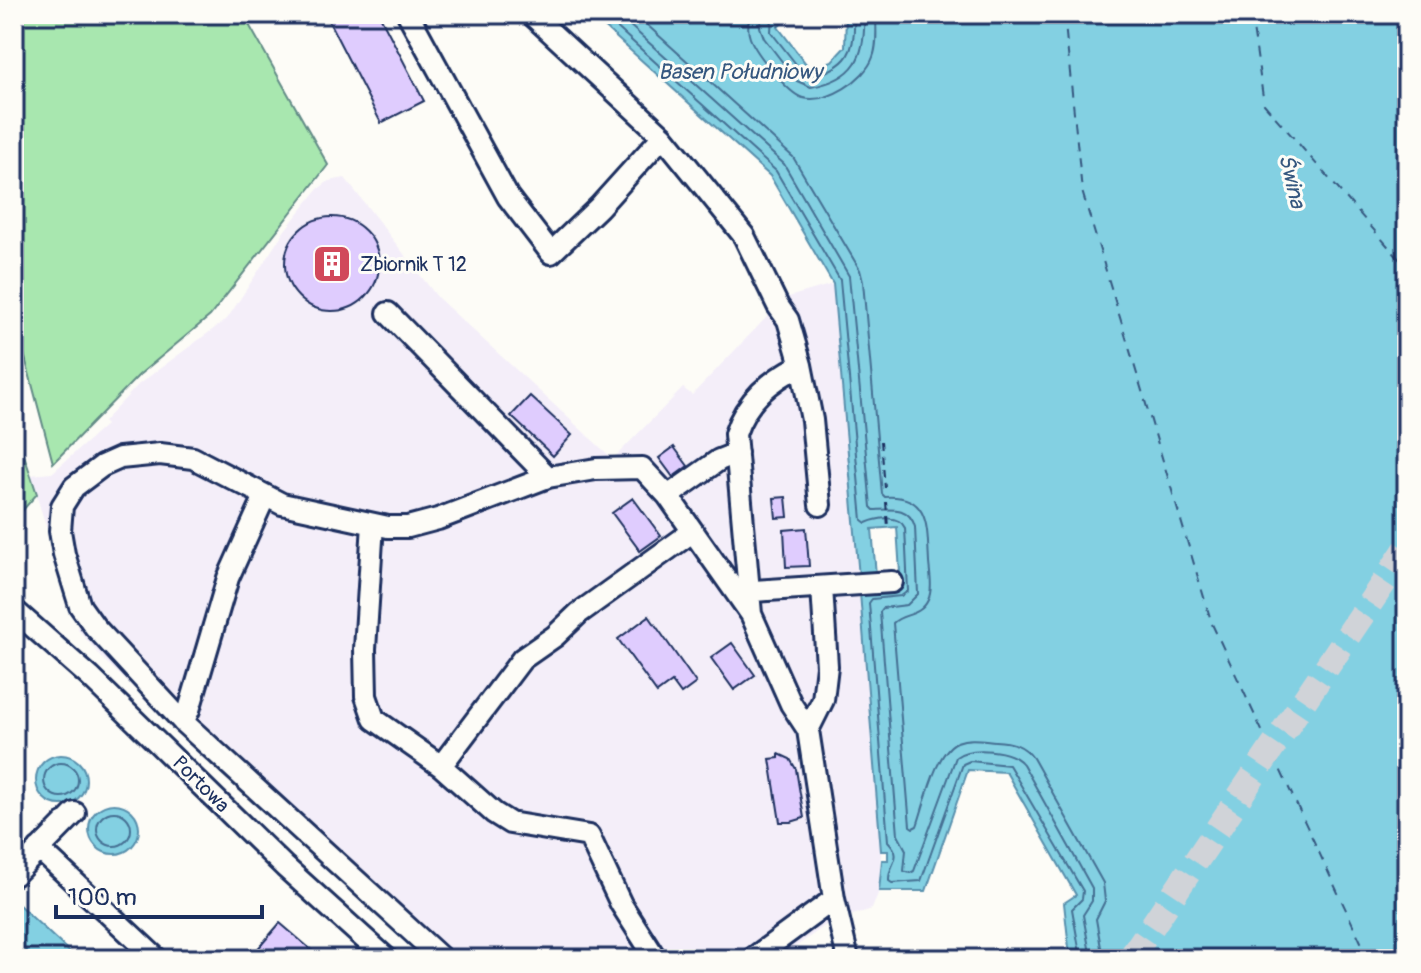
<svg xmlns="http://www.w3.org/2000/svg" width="1421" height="973" viewBox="0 0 1421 973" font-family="Pangolin,sans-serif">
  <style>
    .built { fill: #f4eef9 }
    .green { fill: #a8e7af; stroke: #628b86; stroke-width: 2 }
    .water { fill: #83d0e2; stroke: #5990ad; stroke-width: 2 }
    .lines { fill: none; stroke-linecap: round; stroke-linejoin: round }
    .shore { stroke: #456f93; stroke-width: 2 }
    .ferry { stroke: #35577f; stroke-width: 2; stroke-dasharray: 10 8; stroke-linecap: butt }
    .building { fill: #dfccfe; stroke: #1b2f5e; stroke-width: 2 }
    .major-tunnel { stroke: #d0d3d8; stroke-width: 26; stroke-dasharray: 26 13; stroke-linecap: butt }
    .minor-casing { stroke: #1b2f5e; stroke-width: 26 }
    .path { stroke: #1b2f5e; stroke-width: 2; stroke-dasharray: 8 6; stroke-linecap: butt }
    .minor { stroke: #fdfcf7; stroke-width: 20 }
    .labels { text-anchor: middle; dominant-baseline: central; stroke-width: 6; stroke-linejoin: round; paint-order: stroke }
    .poi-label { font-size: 20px; fill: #1b2f5e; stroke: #fdfcf7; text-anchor: start }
    .street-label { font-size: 20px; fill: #1b2f5e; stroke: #fdfcf7 }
    .water-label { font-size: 22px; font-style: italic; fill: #35577f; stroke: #fdfcf7 }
  </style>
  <rect width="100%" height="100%" fill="#fdfcf7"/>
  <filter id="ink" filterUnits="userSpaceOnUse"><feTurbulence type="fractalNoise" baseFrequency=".0125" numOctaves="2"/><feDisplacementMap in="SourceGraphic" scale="16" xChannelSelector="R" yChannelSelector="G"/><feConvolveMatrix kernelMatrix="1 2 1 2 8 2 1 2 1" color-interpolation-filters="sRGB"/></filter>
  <g filter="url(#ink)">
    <!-- built -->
    <path class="built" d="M345,178L438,298L613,459L683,388L692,395L785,298L833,284L881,851L879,891L872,909L830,922L779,959H431L181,732L104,660L79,631L30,475L52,473L106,425L103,422L139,384L227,319L285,230L318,189L329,181Z"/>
    <!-- green -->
    <path class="green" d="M14,14H243L328,165L210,316L139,375L53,463L14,316Z
      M14,425L37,494L14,520Z"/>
    <!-- water -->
    <path class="water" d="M590,14H778L783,22L778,27L810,69L832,61L845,47L846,14H1407V959H1074L1069,948L1064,903L1076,895L1006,772L968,770L926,891H879L882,860H888V851H881L860,593L901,588L897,527L872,529L876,575L859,577L833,284L770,176Z
      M36 780a25 25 0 1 1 50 0a25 25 0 1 1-50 0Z
      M89 829a25 25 0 1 1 50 0a25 25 0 1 1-50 0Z
      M18,904L77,959H35L14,939V908Z"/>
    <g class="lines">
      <!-- shore -->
      <path class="shore" d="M602,14L776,171L840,280L862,520L866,523C878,518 899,514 905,528L908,591L901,596L872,599L869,603L888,841C905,859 888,862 889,881L892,883L921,881L963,764L970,761L1009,765L1083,891L1082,899L1072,909L1081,959
        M617,14L784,164L849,276L871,507L874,510C893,509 909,506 915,527L918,594L907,605L883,608L880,612L898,835L906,850L904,871L910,873L914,871L956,757C971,746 1011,749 1023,764L1092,888V901L1083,915L1091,959
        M635,14L793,157L860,270L863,282L882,494L885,497C931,494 927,529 929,563C930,575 933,589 928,600C920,617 903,613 893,623L910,826L913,828L917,826C925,804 935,752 957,742C969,737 983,740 995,741C1011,742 1023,744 1033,758L1103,883L1105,901L1096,919L1103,959
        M750,14C748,22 747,30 750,38C756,53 788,94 803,98C827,104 865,80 873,57C878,44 876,28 876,14
        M762,14L760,27L764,38L797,81L811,87C856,79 866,56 864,14
        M772,14L771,32L803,73L811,77C849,66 856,52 854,14
        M44 780a17 17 0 1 1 34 0a17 17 0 1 1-34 0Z
        M97 829a17 17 0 1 1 34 0a17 17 0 1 1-34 0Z"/>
      <!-- ferry -->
      <path class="ferry" d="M1064,14L1082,191L1212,624L1369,959
        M1251,14L1264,104L1407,268"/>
    </g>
    <!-- building -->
    <path class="building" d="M325,14H379L424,101L381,123Z
      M285 264a47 47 0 1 1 94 0a47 47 0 1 1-94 0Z
      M530,396L572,435L553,456L511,416Z
      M674,447L688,466L673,477L659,458Z
      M786,497L788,517L776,518L774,498Z
      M633,498L661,536L640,551L612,513Z
      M806,528L809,566L786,567L784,530Z
      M649,616L696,683L681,694L672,682L657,693L618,639Z
      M732,643L755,675L734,690L711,658Z
      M779,754L790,759L796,769L804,818L791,822H780L770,759L779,758Z
      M280,923L322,959H249Z"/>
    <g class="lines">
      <!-- major-tunnel -->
      <path class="major-tunnel" d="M1130,959L1407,548"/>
      <defs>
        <path id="minor" d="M408,14L508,197L551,253L599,207L663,136
          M531,14L663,136L744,236L778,306L788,320L801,365L812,420L820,505
          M388,313L548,477L596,469L642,468L668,496L751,614
          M801,365C771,380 746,400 735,434L751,614L791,704L808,730
          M668,496L719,460L737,453
          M373,524L365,649L366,696L374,719L441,766L494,813L510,823L589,836L621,904L656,959
          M822,587L827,666L823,700L808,730L834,899L848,959
          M737,592L892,582
          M14,610L90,677L285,867L387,959
          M183,722L189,710L228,578L265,496
          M441,766L522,659L555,636L579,613L692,532
          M39,849L157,959
          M14,875L75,813
          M442,959L183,722L95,627L80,606L64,554L60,531L62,506L74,487L102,466L120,458L160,454L193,458L282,504L388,527H408L438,519L548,477
          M752,959L834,899"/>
      </defs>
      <!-- minor casing -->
      <use href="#minor" class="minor-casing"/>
      <!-- path -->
      <path class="path" d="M881,441L885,488
        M886,502L888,527"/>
      <!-- minor -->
      <use href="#minor" class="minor"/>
    </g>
  </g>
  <!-- icons -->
  <defs>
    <symbol id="building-square" viewBox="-11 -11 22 22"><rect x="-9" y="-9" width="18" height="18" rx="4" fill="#d1495b" stroke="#fdfcf7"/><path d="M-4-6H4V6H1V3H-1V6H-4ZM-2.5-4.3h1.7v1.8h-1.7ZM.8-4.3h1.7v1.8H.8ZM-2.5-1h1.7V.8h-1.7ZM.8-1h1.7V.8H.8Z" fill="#fff"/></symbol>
  </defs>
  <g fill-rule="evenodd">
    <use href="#building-square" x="310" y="242" width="44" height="44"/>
  </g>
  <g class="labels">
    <!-- poi labels -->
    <g class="poi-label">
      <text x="360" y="264">Zbiornik T 12</text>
    </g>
    <!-- street labels -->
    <g class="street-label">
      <text transform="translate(201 784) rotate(45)">Portowa</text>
    </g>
    <!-- water labels -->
    <g class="water-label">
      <text x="740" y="72">Basen Południowy</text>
      <text transform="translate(1292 181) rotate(77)">Świna</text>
    </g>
  </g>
  <!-- margin -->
  <rect width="1421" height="973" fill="none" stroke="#fdfcf7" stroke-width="48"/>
  <rect x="24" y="24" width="1373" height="925" fill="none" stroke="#1b2f5e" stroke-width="3" filter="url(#ink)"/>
  <!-- scale -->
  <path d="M56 905v12h206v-12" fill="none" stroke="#1b2f5e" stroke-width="4"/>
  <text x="68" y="905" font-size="24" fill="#1b2f5e" stroke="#fdfcf7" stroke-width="6" paint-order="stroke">100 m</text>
</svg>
